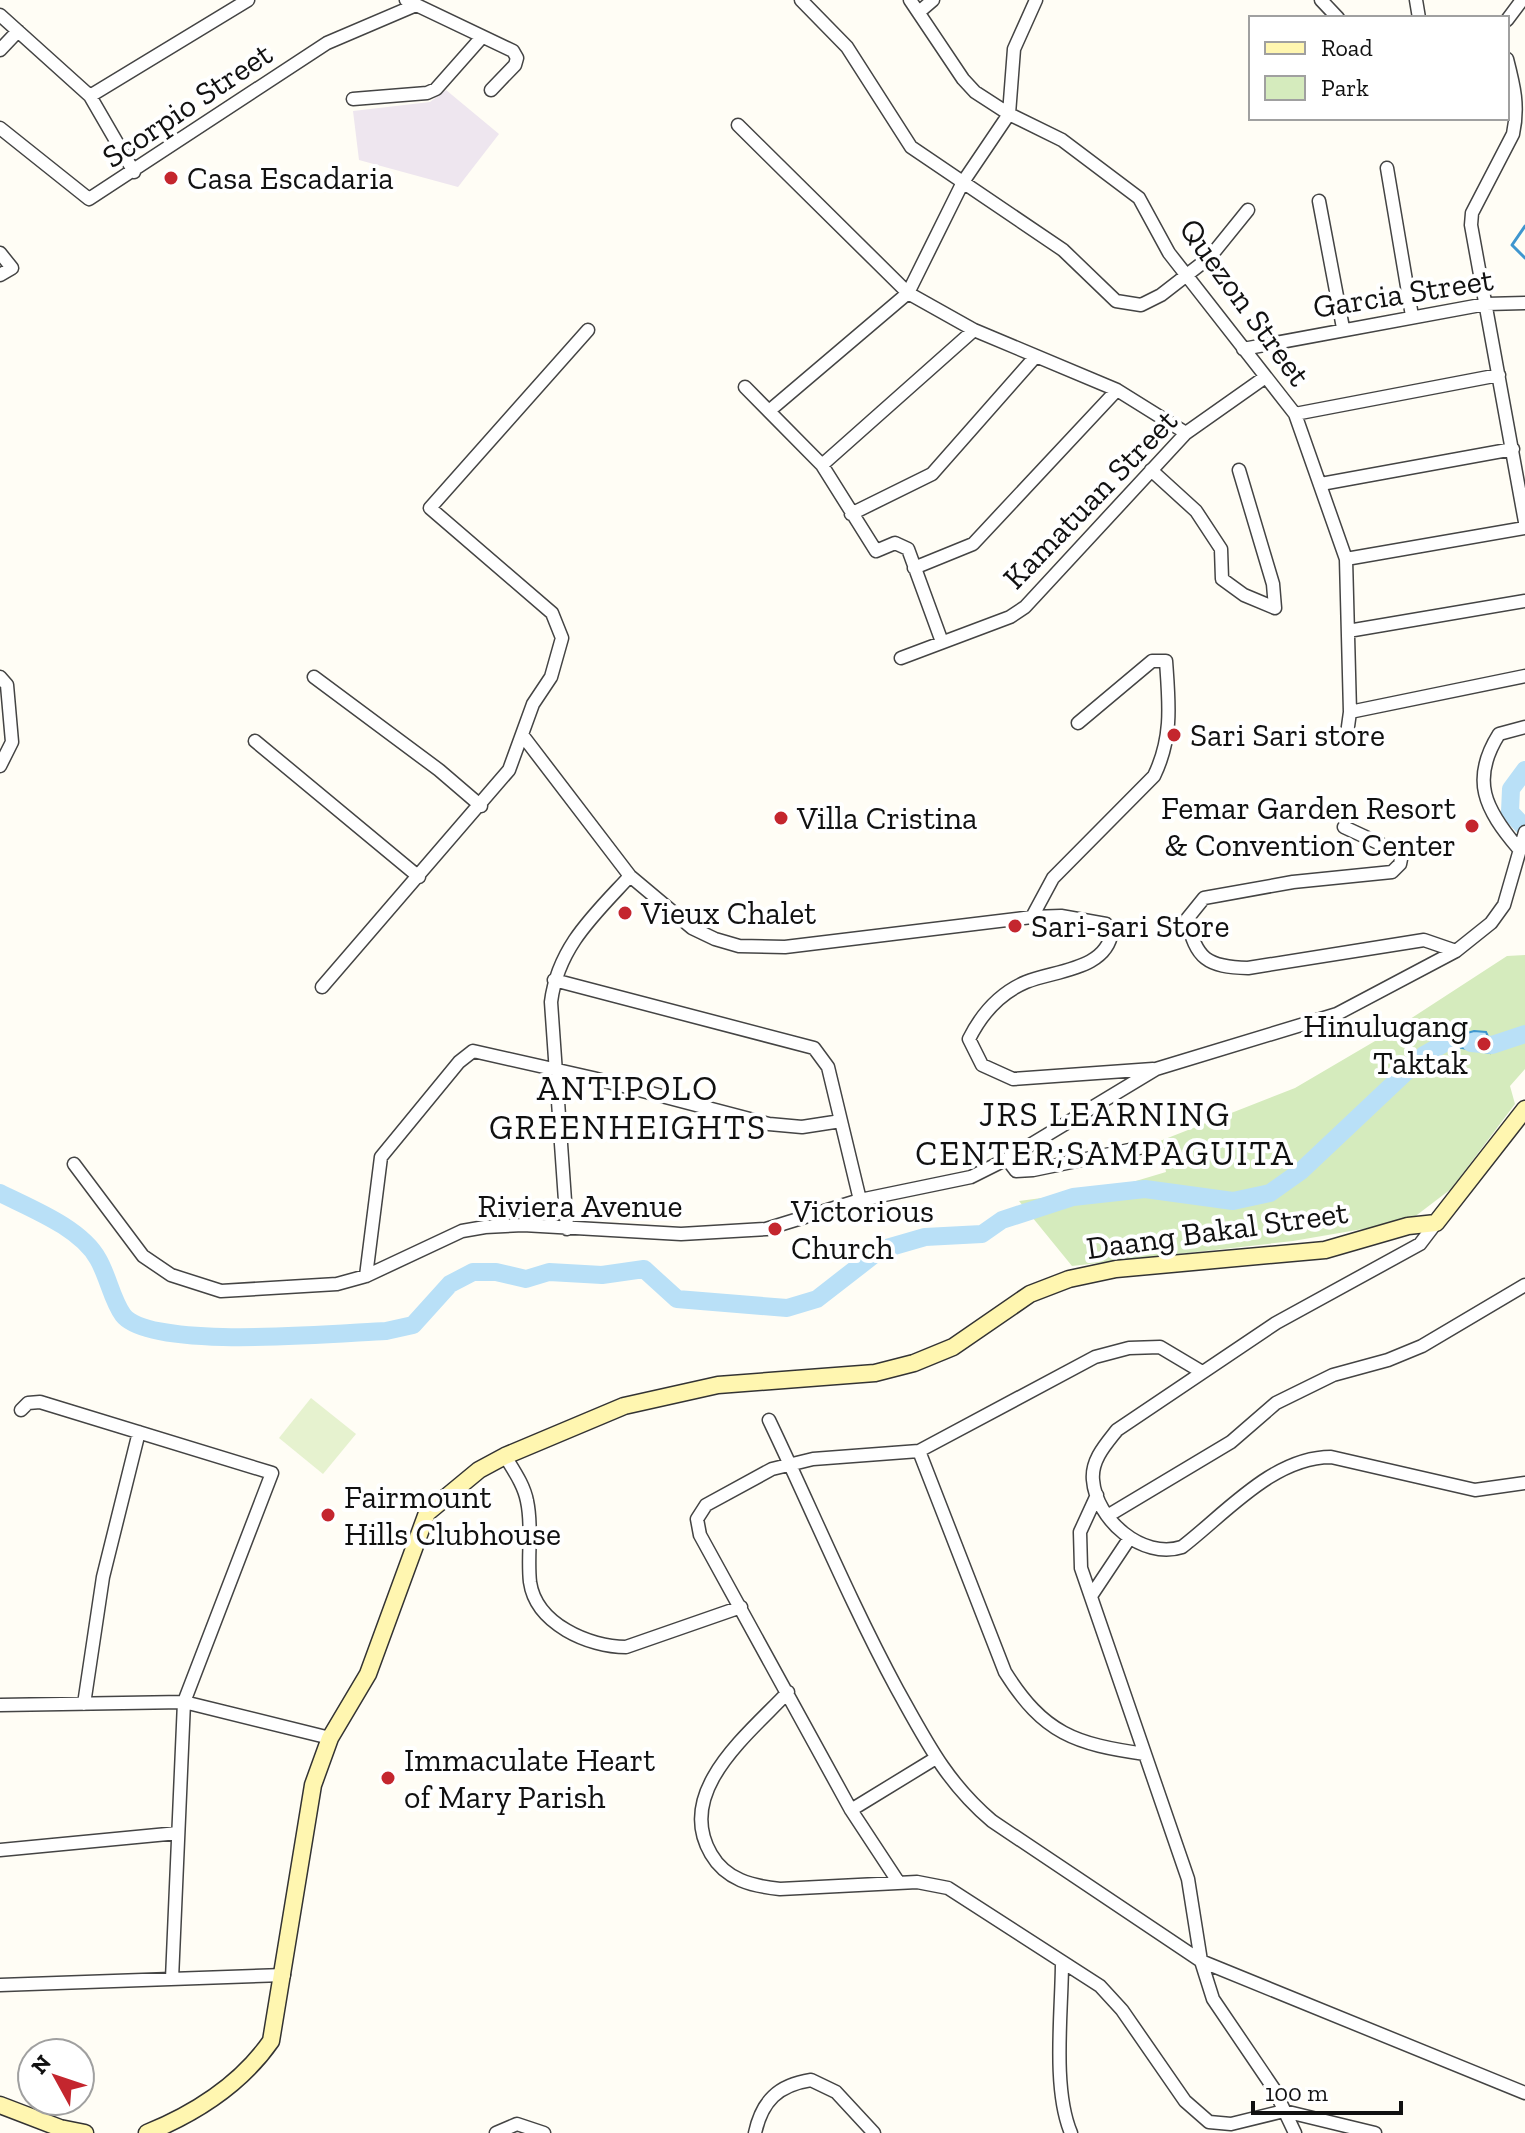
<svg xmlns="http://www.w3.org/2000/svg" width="1525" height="2133" viewBox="0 0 1525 2133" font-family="'Zilla Slab',serif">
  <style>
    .industrial { fill: #eee6ef }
    .green { fill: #d5ebbd }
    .pitch { fill: #e6f2cf }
    .water { fill: #b9e0f7; stroke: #3f96cf; stroke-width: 2 }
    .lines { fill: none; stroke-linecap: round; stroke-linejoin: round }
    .stream { stroke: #3f96cf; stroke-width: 3 }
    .river { stroke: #b9e0f7; stroke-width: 18 }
    .street-casing { stroke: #444; stroke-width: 15 }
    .secondary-casing { stroke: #333; stroke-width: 19 }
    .street { stroke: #fff; stroke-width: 12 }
    .secondary { stroke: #fff6b0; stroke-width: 16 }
    .poi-dot { fill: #c4262e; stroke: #fff; stroke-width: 3 }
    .labels { text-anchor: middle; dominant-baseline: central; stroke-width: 8; stroke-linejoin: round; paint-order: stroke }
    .street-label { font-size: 32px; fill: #111; stroke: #fff }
    .poi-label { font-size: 32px; fill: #111; stroke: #fff; text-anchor: start }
    .neighbourhood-label { font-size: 34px; letter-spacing: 2px; fill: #111; stroke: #fff }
  </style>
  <rect width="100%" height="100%" fill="#fffdf5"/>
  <!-- industrial -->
  <path class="industrial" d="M446,90L499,134L458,187L359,160L353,111L430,102Z"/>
  <!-- green -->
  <path class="green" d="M1525,955V1069L1510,1086L1515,1104L1451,1189L1409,1221L1293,1241L1072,1266L1019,1201L1109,1189L1166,1172L1160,1141L1295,1088L1387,1034L1507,956Z"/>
  <!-- pitch -->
  <path class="pitch" d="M311,1398L356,1434L323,1474L279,1438Z"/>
  <!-- water -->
  <path class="water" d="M1474,1031L1486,1032L1492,1045L1490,1053L1451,1046L1424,1055L1436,1042Z"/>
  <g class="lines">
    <!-- stream -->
    <path class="stream" d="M1525,226L1512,245L1525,258"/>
    <!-- river -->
    <path class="river" d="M1525,770L1511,789L1510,812L1525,828
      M1471,1043L1492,1045L1525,1034
      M0,1193C32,1209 81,1228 98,1259C108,1276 112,1300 123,1315C150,1351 338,1333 386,1331L413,1325L450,1284L473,1272H496L526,1279L549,1272L602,1275L644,1269L677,1299L787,1308L817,1299L880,1250L925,1237L982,1234L1002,1220L1073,1197L1145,1189L1233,1201L1270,1193L1301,1171L1424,1055L1445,1043"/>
    <defs>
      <path id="street" d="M406,0L513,51L517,58L515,65L491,90
        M801,0L847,47L911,147L1063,250L1116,301L1141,305L1161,295L1210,257L1248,210
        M910,0L963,79L975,92L1009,114L1062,140L1139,198L1169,253L1295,414L1346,559L1350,712L1346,741
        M1321,0L1338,18
        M1416,0L1419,18
        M919,12L933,0
        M0,15L90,96L134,172
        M1507,20L1522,0
        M0,50L18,31
        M1507,59C1514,86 1519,106 1513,134L1472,213L1471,225L1525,522
        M90,96L248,0
        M353,99L427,93L436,89L482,37
        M738,125L908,293L974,330L1117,390L1186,433
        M0,128L89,199L327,43L416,5
        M1387,168L1412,316
        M1319,201L1343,328
        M0,253L12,268L0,275
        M1243,349L1486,304L1525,303
        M745,387L822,465L876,551L895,543L908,549L942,642
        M769,411L908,293L963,182L1009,114L1014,49L1036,0
        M1295,414L1499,375
        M822,465L974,330
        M1151,470L1196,511L1221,549L1222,579L1244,595L1275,608L1273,584L1239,470
        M1321,484L1513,449
        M851,514L932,474L1036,356
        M1346,559L1525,528
        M914,568L973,544L1117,390
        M1348,631L1525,601
        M901,658L1010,617L1025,607L1186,433L1264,378
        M0,677L7,685L12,742L0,766
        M314,677L439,770L481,806
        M1350,712L1525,676
        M523,736L630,876L692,928L715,939L739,946L785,947L1032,917L1061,916L1106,924L1112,931C1107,970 1056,970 1026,982C1000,993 981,1015 969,1039L982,1065L1013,1079L1153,1069
        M255,741L419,877
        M1344,827L1402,854L1400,864L1392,872L1293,882L1204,898L1187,919C1196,959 1207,967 1248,968L1424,940L1456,951
        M1518,848C1485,809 1470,780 1499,734L1525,727
        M1032,917L1053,878L1154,776C1173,737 1169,703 1166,661H1152L1078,723
        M554,980L814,1048L828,1067L860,1200
        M322,987L509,770L533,704L551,677L562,638L552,613L430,508L588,330
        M1007,1159L1016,1171L1033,1170L1144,1147
        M74,1164L143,1256L171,1275L221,1291L337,1284L366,1276L462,1231L485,1227L523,1225L681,1234L766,1229L860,1200L971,1177L1007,1159L1156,1069L1337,1014L1456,951L1491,923L1504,905L1525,832
        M1436,1223L1420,1244L1276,1323L1117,1430C1106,1444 1091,1460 1093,1480C1096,1519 1142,1560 1182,1547C1225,1514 1273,1457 1331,1457L1475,1490L1525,1483
        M567,1229L551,1002C558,947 594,915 630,876
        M366,1276L381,1157L459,1062L473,1051L593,1078L769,1124L802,1127L841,1121
        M21,1410L28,1403L40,1402L272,1473L184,1702L172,1979
        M769,1420C812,1510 850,1602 897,1689C926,1741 946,1782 992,1821L1201,1961L1525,2093
        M919,1451L1005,1672C1044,1734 1075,1744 1145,1754
        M505,1456C514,1471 524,1485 527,1501C533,1528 527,1555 530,1582C536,1624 589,1647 626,1647L741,1607
        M1097,1495L1080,1532L1081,1568L1188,1879L1201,1961L1213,1999L1274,2089L1295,2133
        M1109,1515L1231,1442L1276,1403L1333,1375L1388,1360L1422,1346L1525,1285
        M1091,1596L1129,1539
        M788,1692C750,1733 674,1791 711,1854C726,1880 752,1886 780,1889L917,1882L948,1888L1100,1986L1122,2010L1185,2101L1209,2122L1231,2124L1284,2111L1375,2133
        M84,1704L103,1577L139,1432
        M0,1705L184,1702L330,1738
        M851,1810L936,1758
        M0,1850L178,1833
        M899,1883L851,1810L700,1535L697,1519L706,1505L772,1469L813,1459L919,1451L1095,1357L1129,1348L1160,1347L1202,1372
        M1062,1962C1062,2011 1052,2088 1071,2133
        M0,1985L284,1975
        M496,2133L517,2124L544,2133
        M755,2133C762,2101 778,2085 811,2080L836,2092L874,2133"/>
      <path id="secondary" d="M0,2105L60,2128L85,2133
        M147,2133C196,2113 241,2084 271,2041L313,1785L330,1738L368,1674L427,1513L479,1470L505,1456L624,1406L718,1385L875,1373L914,1363L953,1347L1030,1294L1069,1279L1116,1269L1325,1250L1408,1226L1436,1223L1525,1109"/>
    </defs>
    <!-- street casing -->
    <use href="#street" class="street-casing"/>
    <!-- secondary casing -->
    <use href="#secondary" class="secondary-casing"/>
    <!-- street -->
    <use href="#street" class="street"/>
    <!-- secondary -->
    <use href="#secondary" class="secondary"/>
  </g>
  <!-- markers -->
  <g class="poi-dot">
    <circle cx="171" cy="178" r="8"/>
    <circle cx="1174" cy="735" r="8"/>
    <circle cx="781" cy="818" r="8"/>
    <circle cx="1472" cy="826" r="8"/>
    <circle cx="625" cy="913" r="8"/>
    <circle cx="1015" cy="926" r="8"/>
    <circle cx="1484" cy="1044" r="8"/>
    <circle cx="775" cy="1229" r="8"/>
    <circle cx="328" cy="1515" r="8"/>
    <circle cx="388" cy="1778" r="8"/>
  </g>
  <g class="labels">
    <!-- street labels -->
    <g class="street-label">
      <text transform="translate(187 105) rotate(-34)">Scorpio Street</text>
      <text transform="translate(1403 293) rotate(-9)">Garcia Street</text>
      <text transform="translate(1245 302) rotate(54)">Quezon Street</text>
      <text transform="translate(1090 499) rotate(-46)">Kamatuan Street</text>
      <text x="580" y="1206">Riviera Avenue</text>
      <text transform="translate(1217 1230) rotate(-8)">Daang Bakal Street</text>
    </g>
    <!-- poi labels -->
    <g class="poi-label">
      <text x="187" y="178">Casa Escadaria</text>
      <text x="1190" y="735">Sari Sari store</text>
      <text x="1456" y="808" text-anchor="end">Femar Garden Resort<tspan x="1456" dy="37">&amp; Convention Center</tspan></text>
      <text x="797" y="818">Villa Cristina</text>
      <text x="641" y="913">Vieux Chalet</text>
      <text x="1031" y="926">Sari-sari Store</text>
      <text x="1468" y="1026" text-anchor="end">Hinulugang<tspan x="1468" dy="37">Taktak</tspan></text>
      <text x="791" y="1211">Victorious<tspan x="791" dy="37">Church</tspan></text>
      <text x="344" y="1497">Fairmount<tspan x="344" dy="37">Hills Clubhouse</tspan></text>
      <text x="404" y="1760">Immaculate Heart<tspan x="404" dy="37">of Mary Parish</tspan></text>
    </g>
    <!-- neighbourhood labels -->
    <g class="neighbourhood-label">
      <text x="628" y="1088">ANTIPOLO<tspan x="628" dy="39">GREENHEIGHTS</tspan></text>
      <text x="1105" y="1114">JRS LEARNING<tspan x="1105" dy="39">CENTER;SAMPAGUITA</tspan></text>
    </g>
  </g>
  <!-- legend -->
  <rect x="1249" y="16" width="260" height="104" fill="#ffffff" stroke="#a0a0a0" stroke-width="2"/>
  <rect x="1265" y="42" width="40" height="12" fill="#fff6b0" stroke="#a0a0a0" stroke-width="2"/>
  <text x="1321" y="56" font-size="24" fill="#111111">Road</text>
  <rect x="1265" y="76" width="40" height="24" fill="#d5ebbd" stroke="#a0a0a0" stroke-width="2"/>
  <text x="1321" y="96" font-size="24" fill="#111111">Park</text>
  <!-- north arrow -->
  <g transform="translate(56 2077) rotate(310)"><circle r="38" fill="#ffffff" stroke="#a0a0a0" stroke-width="2"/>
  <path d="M0-6L14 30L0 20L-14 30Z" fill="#c4262e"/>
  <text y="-12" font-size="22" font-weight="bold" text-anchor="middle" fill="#111111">N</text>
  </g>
  <!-- scale -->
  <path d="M1253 2101v12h148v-12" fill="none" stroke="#111111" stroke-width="4"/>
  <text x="1265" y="2101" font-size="24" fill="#111111" stroke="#ffffff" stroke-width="6" paint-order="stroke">100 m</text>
</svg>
